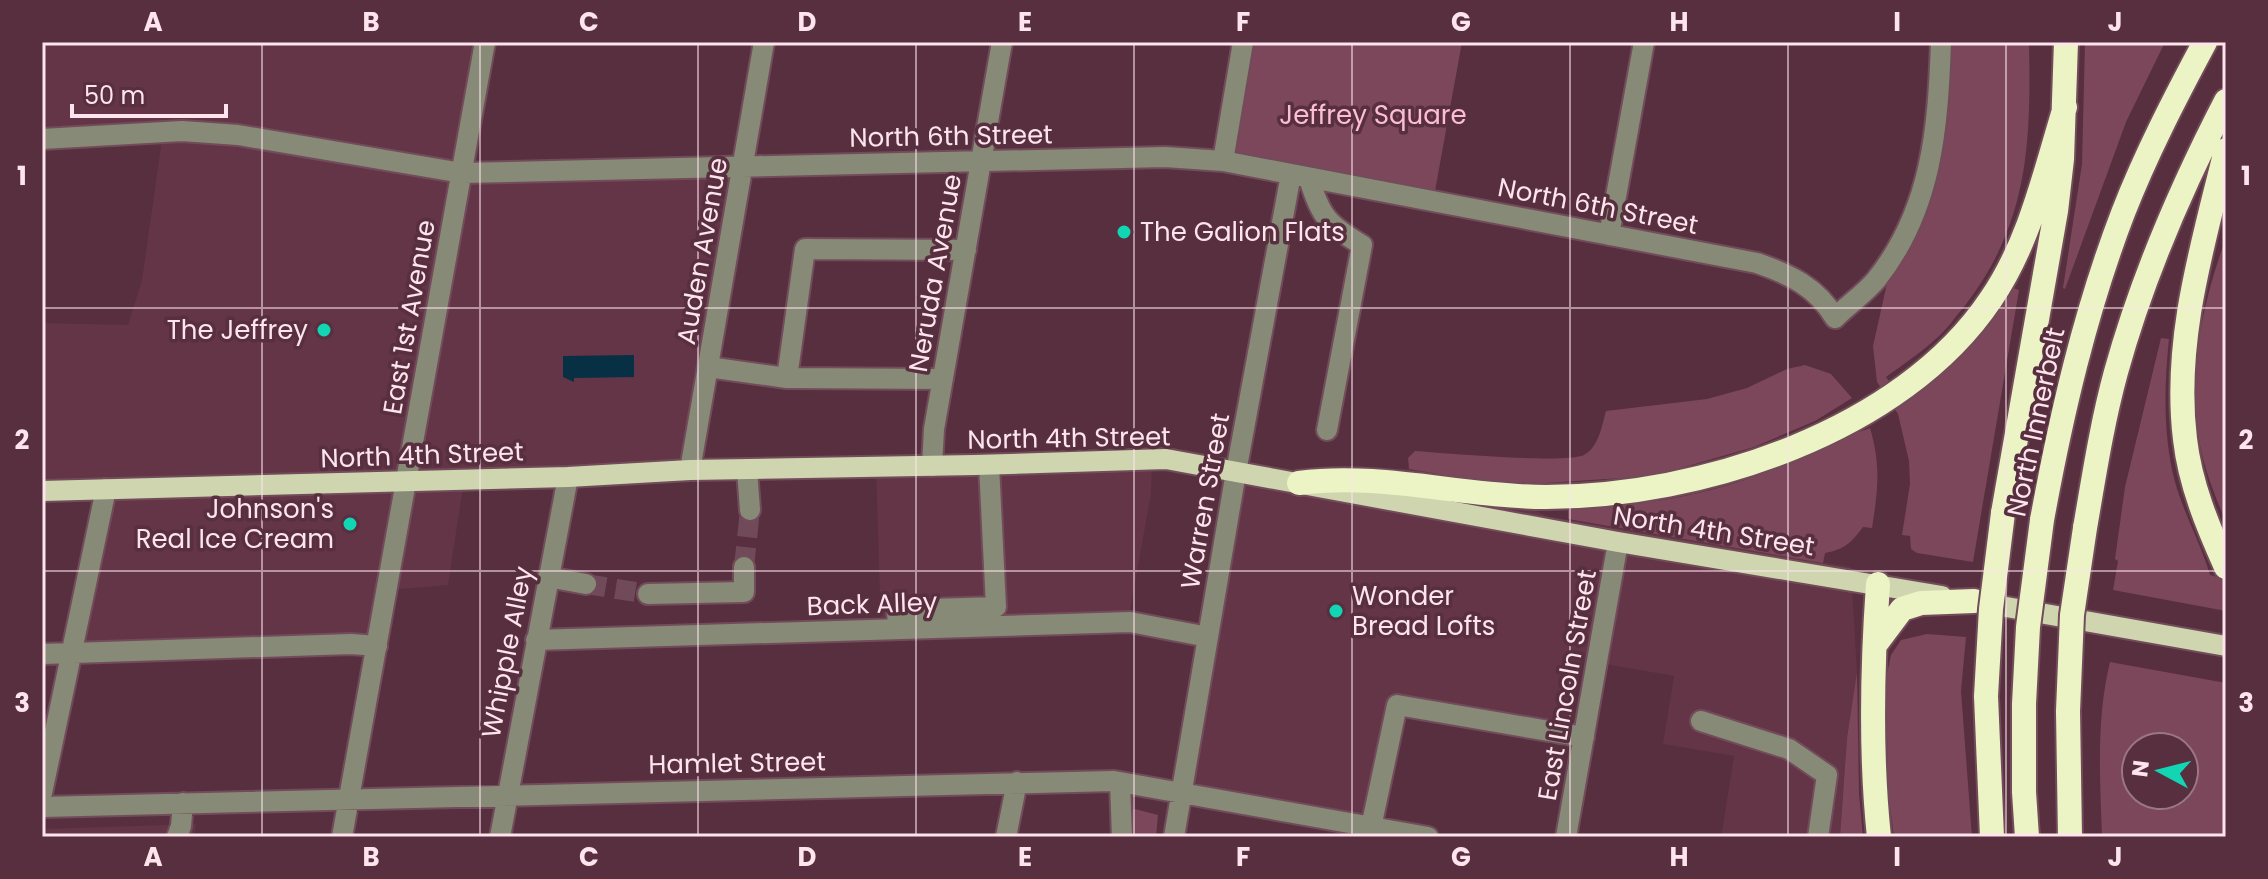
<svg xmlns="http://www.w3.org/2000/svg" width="2268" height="879" viewBox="0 0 2268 879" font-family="Poppins,sans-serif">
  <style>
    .built { fill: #643447 }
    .green { fill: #7c475b; fill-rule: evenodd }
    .water { fill: #073044 }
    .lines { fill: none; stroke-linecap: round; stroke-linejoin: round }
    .minor-tunnel { stroke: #704a58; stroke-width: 20; stroke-dasharray: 20 10; stroke-linecap: butt }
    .minor-casing { stroke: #724c5a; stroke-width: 24 }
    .major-casing { stroke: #724c5a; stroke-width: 24 }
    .highway-casing { stroke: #724c5a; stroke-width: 28 }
    .minor { stroke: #878a77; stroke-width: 20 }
    .major { stroke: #cfd6af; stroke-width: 20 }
    .highway { stroke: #ecf4c5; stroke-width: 24 }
    .highway-bridge-casing { stroke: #724c5a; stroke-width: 28; stroke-linecap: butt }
    .highway-bridge { stroke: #ecf4c5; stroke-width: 24 }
    .grid { fill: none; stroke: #fee4ec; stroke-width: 2; stroke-opacity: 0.55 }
    .poi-dot { fill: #12d5b4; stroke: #572f3e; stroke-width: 3 }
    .labels { text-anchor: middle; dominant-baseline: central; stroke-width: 7; stroke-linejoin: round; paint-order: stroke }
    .park-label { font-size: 26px; fill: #fbbed3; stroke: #572f3e }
    .street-label { font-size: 26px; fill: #fee4ec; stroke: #572f3e }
    .poi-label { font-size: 26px; fill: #fee4ec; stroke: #572f3e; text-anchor: start }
    .neatline { fill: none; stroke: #fee4ec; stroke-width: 3 }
    .grid-label { font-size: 26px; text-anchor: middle; font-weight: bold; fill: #fee4ec }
  </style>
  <rect width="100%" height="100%" fill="#572f3e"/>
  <!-- built -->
  <path class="built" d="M42,42H486L375,644L71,657L107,491L42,492V323L128,325L142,280L164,125L42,135Z
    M740,170L686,474L464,481L448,585L389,590L465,177Z
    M1152,460L1151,494L1128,622L881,633L876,467Z
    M1409,469L1484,482L1546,516L1851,567L1857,672L1847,738L1840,837H1721L1734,756L1663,744L1674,676L1582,660L1570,727L1390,698L1364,825L1182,790L1236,472Z
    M196,824L194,837H42V829Z"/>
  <!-- green -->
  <path class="green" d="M1243,42H1462L1433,202L1223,161Z
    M1943,42H2029C2031,144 2029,224 1963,308C1955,317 1948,328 1939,336C1923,351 1904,364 1886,377L1905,403C1950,371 1983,334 2013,288L2019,290L1973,562L1917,553L1911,549L1910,536L1902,535L1910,484L1909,461L1898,414L1877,382L1873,346L1890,270L1908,238Z
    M2085,42H2165L2126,122L2065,289L2063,288L2082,164Z
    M2226,238V522C2214,494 2202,464 2198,433C2188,369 2204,298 2226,238Z
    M2161,338L2169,339C2164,387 2163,436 2175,482C2184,514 2201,544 2210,575L2226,579V611L2113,590L2118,561L2115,559L2125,487Z
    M1805,365L1831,374L1852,398L1815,421L1754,447L1653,476L1545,483L1484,482L1409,469L1408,458L1415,451C1444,453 1565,464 1584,455C1599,447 1602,425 1606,411L1707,399L1747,388L1787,369Z
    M1870,428C1881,465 1878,490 1872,528L1863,527C1851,543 1845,549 1825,553L1823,563L1568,519V509C1632,507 1695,498 1756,476C1795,462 1831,441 1870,428Z
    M1927,634L1966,637L1961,691L1972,837H1894L1888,791L1886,679L1891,655L1901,640Z
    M2110,662L2226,683V837H2102C2100,779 2096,718 2110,662ZM2136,747H2184V795H2136Z
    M1857,672L1859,794L1863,837H1840L1847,738Z
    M1135,809L1158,815L1156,837H1129L1131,811Z"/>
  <!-- water -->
  <path class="water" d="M634,355V377L574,378V382L563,377V356Z"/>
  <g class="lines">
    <!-- minor-tunnel -->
    <path class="minor-tunnel" d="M744,567L750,510
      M586,584L648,594"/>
    <defs>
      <path id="minor" d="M42,139L182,131L238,135L462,173L1165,157L1223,161L1757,263C1789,274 1817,287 1835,318C1848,305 1864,294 1876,280C1932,210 1938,128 1941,42
        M1223,161L1243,42
        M1309,178C1320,216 1328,225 1362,245L1327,430
        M1609,235L1644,42
        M708,367L787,378L943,379
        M787,378L805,249L966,250
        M932,466L934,429L1002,42
        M747,469L750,510
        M690,470L764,42
        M548,577L586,584
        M648,594L744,592V567
        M898,629L897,610L996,607L989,465
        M536,640L1130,622L1208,637
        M42,654L351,644L377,646
        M1701,721L1789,749L1827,775L1818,837
        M1120,782L1122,837
        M42,793L106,489
        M42,807L1114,781L1428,837
        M177,837L181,826L183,803
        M342,837L485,42
        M500,837L568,477
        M1006,837L1017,782
        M1174,837L1236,472L1291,174
        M1369,837L1397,705L1584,737
        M1566,837L1618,542"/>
      <path id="major" d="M42,491L568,477L690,470L975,465L1166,459L1618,542L1942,596
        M1978,602L2226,646"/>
      <path id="highway" d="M2226,150C2203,244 2173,341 2185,439C2190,484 2208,527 2226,567
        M1299,483C1381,472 1464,497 1546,497C1700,497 1902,432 1991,299C2030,242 2045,172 2065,107
        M2003,513L2056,211L2062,159L2066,42
        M2042,520C2061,416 2085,312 2123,213C2146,154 2175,98 2205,42
        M2085,528C2094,476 2102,423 2116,372C2142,278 2181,188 2226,101
        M1878,584C1872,669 1870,753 1879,837
        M1875,645L1902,609L1921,603L1974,601
        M1986,696L1992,837
        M2024,704V792L2027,837
        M2068,711L2070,837"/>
    </defs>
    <!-- minor casing -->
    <use href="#minor" class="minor-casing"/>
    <!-- major casing -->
    <use href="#major" class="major-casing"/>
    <!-- highway casing -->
    <use href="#highway" class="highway-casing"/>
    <!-- minor -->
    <use href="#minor" class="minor"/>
    <!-- major -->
    <use href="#major" class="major"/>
    <!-- highway -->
    <use href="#highway" class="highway"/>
    <defs>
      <path id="highway-bridge" d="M1986,696L1991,609L2003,513
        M2024,704L2028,627L2042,520
        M2068,711L2072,615L2085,528"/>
    </defs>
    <!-- highway-bridge casing -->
    <use href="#highway-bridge" class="highway-bridge-casing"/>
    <!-- highway-bridge -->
    <use href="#highway-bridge" class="highway-bridge"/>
  </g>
  <!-- grid -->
  <path class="grid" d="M262,42V837M480,42V837M698,42V837M916,42V837M1134,42V837M1352,42V837M1570,42V837M1788,42V837M2006,42V837M42,308H2226M42,571H2226"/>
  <!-- markers -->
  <g class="poi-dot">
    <circle cx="1124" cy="232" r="8"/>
    <circle cx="324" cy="330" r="8"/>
    <circle cx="350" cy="524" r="8"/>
    <circle cx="1336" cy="611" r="8"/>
  </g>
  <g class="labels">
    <!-- park labels -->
    <g class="park-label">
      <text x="1373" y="115">Jeffrey Square</text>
    </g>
    <!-- street labels -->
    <g class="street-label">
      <text transform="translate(951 136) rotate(-1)">North 6th Street</text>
      <text transform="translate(1598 206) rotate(11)">North 6th Street</text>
      <text transform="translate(702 251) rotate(-80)">Auden Avenue</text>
      <text transform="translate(935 273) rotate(-80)">Neruda Avenue</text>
      <text transform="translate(409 317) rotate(-80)">East 1st Avenue</text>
      <text transform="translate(2036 422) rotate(-78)">North Innerbelt</text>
      <text transform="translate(1069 438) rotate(-1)">North 4th Street</text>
      <text transform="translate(422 455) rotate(-2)">North 4th Street</text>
      <text transform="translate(1205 501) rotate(-80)">Warren Street</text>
      <text transform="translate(1714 531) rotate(9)">North 4th Street</text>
      <text transform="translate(872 604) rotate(-2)">Back Alley</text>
      <text transform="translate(507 652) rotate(-79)">Whipple Alley</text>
      <text transform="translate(1567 685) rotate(-80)">East Lincoln Street</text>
      <text transform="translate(737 763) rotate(-1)">Hamlet Street</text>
    </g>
    <!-- poi labels -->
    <g class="poi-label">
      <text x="1140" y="232">The Galion Flats</text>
      <text x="308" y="330" text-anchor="end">The Jeffrey</text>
      <text x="334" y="509" text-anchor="end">Johnson's<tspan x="334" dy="30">Real Ice Cream</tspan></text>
      <text x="1352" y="596">Wonder<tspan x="1352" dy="30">Bread Lofts</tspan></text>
    </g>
  </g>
  <!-- border -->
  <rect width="2268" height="879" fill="none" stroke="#572f3e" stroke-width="88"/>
  <!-- north arrow -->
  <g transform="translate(2160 771) rotate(277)"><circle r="38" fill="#572f3e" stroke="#9a7784" stroke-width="2"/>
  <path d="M0-6L14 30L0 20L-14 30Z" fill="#12d5b4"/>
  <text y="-12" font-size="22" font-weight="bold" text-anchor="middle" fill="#fee4ec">N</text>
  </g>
  <!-- scale -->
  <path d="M72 104v12h154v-12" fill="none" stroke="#fee4ec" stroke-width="4"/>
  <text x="84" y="104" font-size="24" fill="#fee4ec" stroke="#572f3e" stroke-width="6" paint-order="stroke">50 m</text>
  <rect x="44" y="44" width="2180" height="791" class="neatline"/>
  <g class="grid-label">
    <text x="153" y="31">A</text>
    <text x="371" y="31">B</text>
    <text x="589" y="31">C</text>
    <text x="807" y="31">D</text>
    <text x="1025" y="31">E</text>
    <text x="1243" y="31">F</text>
    <text x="1461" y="31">G</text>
    <text x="1679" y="31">H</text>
    <text x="1897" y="31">I</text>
    <text x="2115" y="31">J</text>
    <text x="22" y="185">1</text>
    <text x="2246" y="185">1</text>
    <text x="22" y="449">2</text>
    <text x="2246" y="449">2</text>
    <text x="22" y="712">3</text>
    <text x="2246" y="712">3</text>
    <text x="153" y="866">A</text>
    <text x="371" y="866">B</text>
    <text x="589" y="866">C</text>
    <text x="807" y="866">D</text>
    <text x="1025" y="866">E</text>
    <text x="1243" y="866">F</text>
    <text x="1461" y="866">G</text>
    <text x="1679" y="866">H</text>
    <text x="1897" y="866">I</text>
    <text x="2115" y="866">J</text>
  </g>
</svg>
